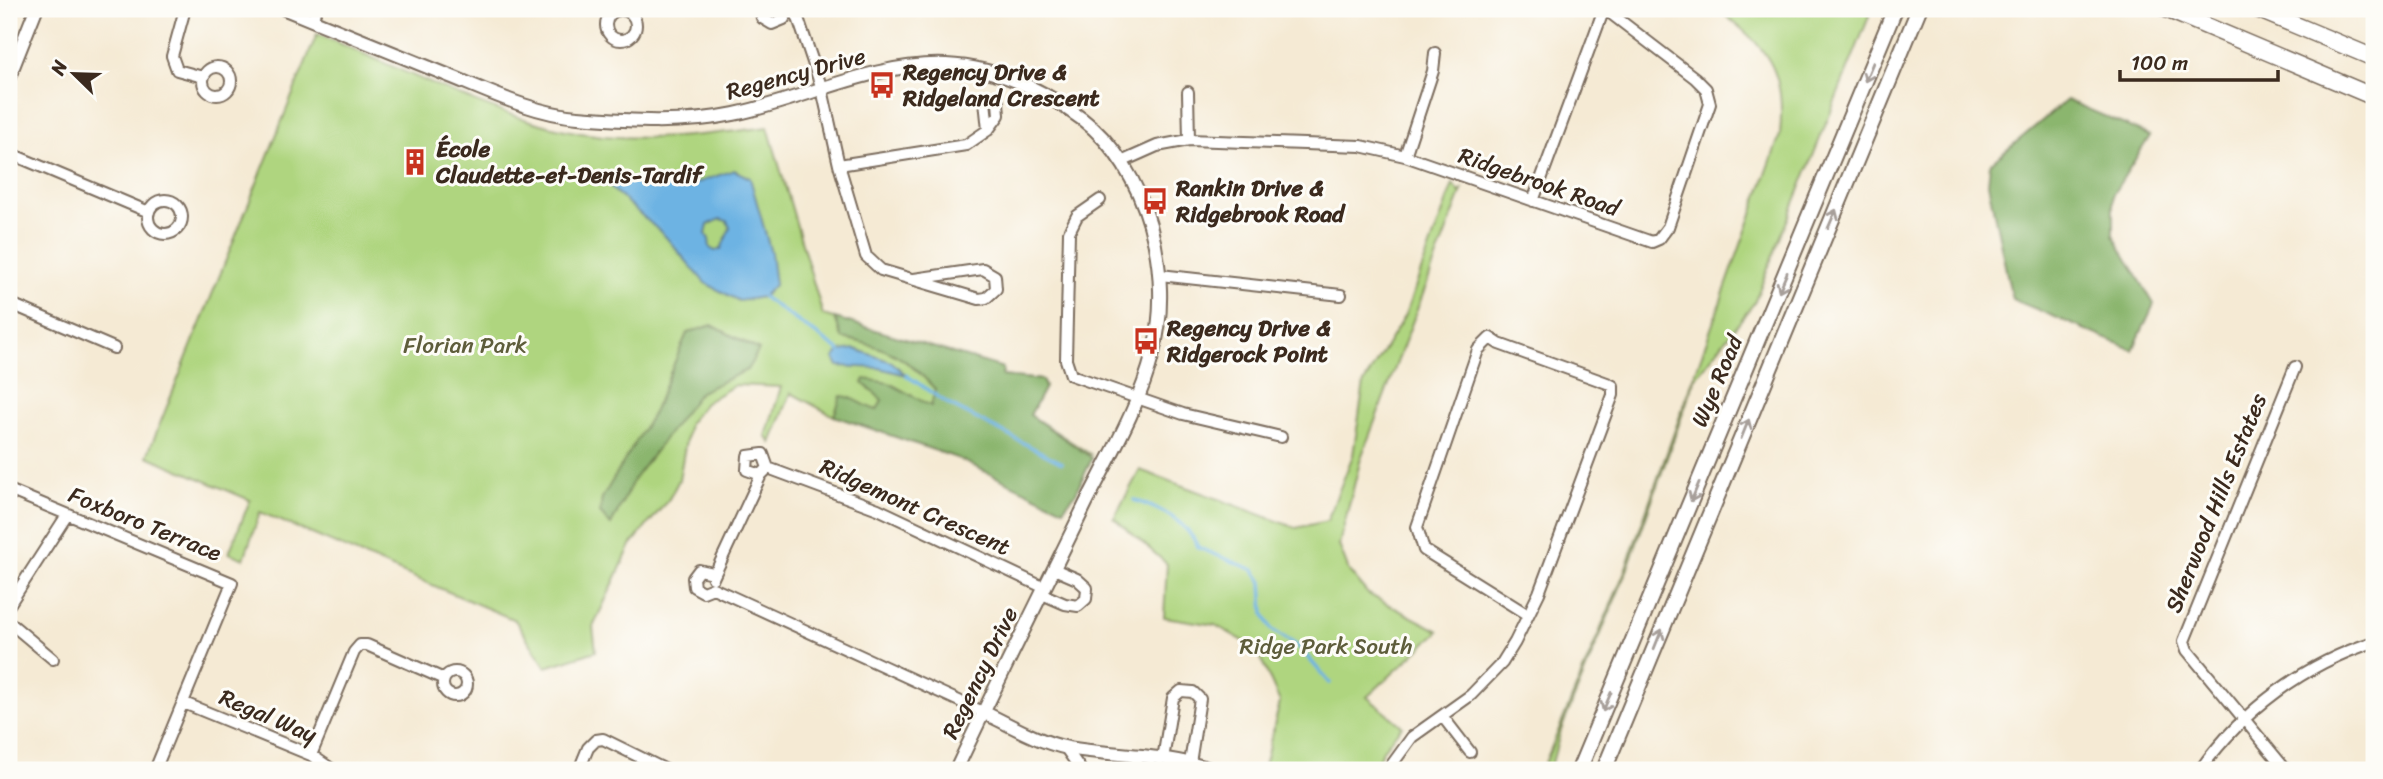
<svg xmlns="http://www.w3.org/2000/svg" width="2383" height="779" viewBox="0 0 2383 779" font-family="Sriracha,sans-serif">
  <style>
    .green { fill: #afd57f; stroke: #75804e; stroke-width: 2 }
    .forest { fill: #8bb66e; stroke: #637046; stroke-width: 2 }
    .water { fill: #6db3e3; stroke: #546e80; stroke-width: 2; fill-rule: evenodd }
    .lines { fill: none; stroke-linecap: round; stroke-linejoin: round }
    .stream { stroke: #6db3e3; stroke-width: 3.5 }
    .minor-casing { stroke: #7c6d5e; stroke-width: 14 }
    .tertiary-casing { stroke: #7c6d5e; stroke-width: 16 }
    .secondary-casing { stroke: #7c6d5e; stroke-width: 18 }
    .primary-casing { stroke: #7c6d5e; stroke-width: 19 }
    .minor { stroke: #fff; stroke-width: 10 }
    .tertiary { stroke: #fff; stroke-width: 12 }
    .secondary { stroke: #fff; stroke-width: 14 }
    .primary { stroke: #fff; stroke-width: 16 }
    .oneway { stroke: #a79f9a }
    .labels { text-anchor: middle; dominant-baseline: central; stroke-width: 6; stroke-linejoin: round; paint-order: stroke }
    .poi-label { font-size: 23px; font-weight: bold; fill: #3b2a1e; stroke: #fdfcf7; text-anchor: start }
    .street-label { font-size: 23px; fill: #3b2a1e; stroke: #fdfcf7 }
    .park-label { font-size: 23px; fill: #5e5d3b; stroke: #fdfcf7 }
  </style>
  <rect width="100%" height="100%" fill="#fdfcf7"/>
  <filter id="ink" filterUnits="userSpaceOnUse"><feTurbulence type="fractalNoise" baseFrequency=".0143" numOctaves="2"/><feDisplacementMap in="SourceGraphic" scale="14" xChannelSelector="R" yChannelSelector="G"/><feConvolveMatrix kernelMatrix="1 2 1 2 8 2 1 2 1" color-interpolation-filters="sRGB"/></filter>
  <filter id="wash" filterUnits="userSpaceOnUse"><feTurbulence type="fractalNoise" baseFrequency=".00686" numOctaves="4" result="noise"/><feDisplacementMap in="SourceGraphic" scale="28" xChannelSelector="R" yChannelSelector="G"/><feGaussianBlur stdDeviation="1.57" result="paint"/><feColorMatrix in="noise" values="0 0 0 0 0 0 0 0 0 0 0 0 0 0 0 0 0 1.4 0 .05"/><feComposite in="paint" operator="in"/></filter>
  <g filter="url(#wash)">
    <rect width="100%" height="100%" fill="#f5ead4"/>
    <!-- green -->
    <path class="green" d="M1717,9H1872L1754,303L1695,379L1626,573L1561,730L1550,770H1542L1623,576L1780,135C1786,69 1768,48 1717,9Z
      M317,34C396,66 479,110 561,129C627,145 702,136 768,127L823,315L1003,368L1002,376L1042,380L1045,387L1030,415L1090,454L957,458L834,416L791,393L771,443L766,436L781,387L735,385L705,403L689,423L679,480L669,499L631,545L593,627L596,651L546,667L515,620L260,512L244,559L229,553L250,500L147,456Z
      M1453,184L1459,192L1463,188L1361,458L1339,545L1349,571L1368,594L1439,631L1367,697L1402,726L1382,751L1374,770H1271L1264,766L1280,702L1256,648L1215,625L1164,617L1167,564L1114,518L1140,470L1296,528L1327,521L1353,455L1364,383L1405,315Z"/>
    <!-- forest -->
    <path class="forest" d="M2067,100L2150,136L2113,194V235L2154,304L2133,350L2012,299L1988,184L1990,164Z
      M835,318L1003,368L1002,376L1042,380L1045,387L1030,415L1092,458L1076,493L1063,509L957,458L834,416L841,396C854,396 864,407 877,410L882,400L863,383L865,379L889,383L931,406L935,389C905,356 887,347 842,338Z
      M712,325L759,350L747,370L700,392L634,479L611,525L600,513L602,498L654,411L687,333Z"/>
    <!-- water -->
    <path class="water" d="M734,170L750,178L771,253L775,284L763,297L739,301L705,283L665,236L611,188L612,180L658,178L682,188ZM720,219L727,221L730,228L721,249L715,251L710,248L709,239L706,234L708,225Z
      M855,349L892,362L906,375L879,368L838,366L834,358L840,351Z"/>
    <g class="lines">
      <!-- stream -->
      <path class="stream" d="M763,297L840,351
        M906,375L950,405L1062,463
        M1134,500C1163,510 1185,520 1199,548L1254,570L1262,582L1264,614L1272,630L1298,646L1330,683"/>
    </g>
  </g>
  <g filter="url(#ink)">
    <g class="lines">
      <defs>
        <path id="minor" d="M185,9L172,56L177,70L203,77
          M760,9L762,18L772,24L784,19L786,9
          M795,9L822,89L839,165L866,256L881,270L979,299L986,298L996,289L995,276L983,269L914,279
          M606 25a15 15 0 1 1 30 0a15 15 0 1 1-30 0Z
          M312,20L316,9
          M203 81a14 14 0 1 1 28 0a14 14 0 1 1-28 0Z
          M1188,92L1189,140
          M9,153L149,212
          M1405,156L1433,71L1435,53
          M1121,162L1157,146L1189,140L1361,146L1405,156L1652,242L1659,239L1668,227L1710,104L1706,89L1695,78L1605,9
          M839,165L966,145L988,130L999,115L998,102L991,98L985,101L988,130
          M1100,200L1077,216L1069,232L1066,360L1071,375L1183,414L1281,437
          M148 217a17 17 0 1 1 34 0a17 17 0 1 1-34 0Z
          M1533,201L1604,9
          M1160,275L1341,295
          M9,303L114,348
          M768,468L878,509L1045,588
          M761,475L747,470L748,456L763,454L768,468
          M9,490L232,583L155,770
          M713,573L699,570L693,578L694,587L703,592L713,588L983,712
          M713,578L761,475L768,468
          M1042,594L1065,604L1078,606L1086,599L1087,588L1077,579L1054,569
          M9,605L67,515
          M9,622L53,659
          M443 684a12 12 0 1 1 24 0a12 12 0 1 1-24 0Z
          M184,703L311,755L333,770
          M1443,717L1470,752
          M1065,747L1081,770
          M311,755L354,652L360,645H367L444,679
          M1163,759L1173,698L1181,691L1193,692L1200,699L1190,763
          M579,770L588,748L596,740L603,739L666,770
          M1135,770L1138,756
          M1388,770L1412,737L1471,695L1502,663L1515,642L1539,593L1613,395V386L1607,383L1499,344L1490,338L1478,350L1417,527L1424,550L1528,615
          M2200,770C2243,710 2304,664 2374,642
          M2286,770L2187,650L2184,641L2295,367"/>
        <path id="tertiary" d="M285,9C338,31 391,52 445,74C485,90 534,114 578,117C630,121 682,125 734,114C804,100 873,62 946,65C997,67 1042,89 1082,119C1148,169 1174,275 1153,353C1140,405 1110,456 1086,503C1043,592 998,680 956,770
          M9,77L36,9
          M983,712C1010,725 1038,742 1068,748C1116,756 1167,754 1213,770"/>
        <path id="secondary" d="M1579,770L1895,9
          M1604,770L1919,9"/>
        <path id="primary" d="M2166,9L2374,97
          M2257,9L2374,58"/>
      </defs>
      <!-- minor casing -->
      <use href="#minor" class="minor-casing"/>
      <!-- tertiary casing -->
      <use href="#tertiary" class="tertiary-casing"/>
      <!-- secondary casing -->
      <use href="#secondary" class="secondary-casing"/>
      <!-- primary casing -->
      <use href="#primary" class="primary-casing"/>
      <!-- minor -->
      <use href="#minor" class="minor"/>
      <!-- tertiary -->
      <use href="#tertiary" class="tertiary"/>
      <!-- secondary -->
      <use href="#secondary" class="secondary"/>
      <!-- primary -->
      <use href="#primary" class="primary"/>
    </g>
    <!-- one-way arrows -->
    <defs><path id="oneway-shaft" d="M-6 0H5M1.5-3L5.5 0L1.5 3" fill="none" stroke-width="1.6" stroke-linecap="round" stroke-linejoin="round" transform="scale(1.75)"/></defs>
    <g class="oneway">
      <use href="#oneway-shaft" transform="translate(1869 72) rotate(113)"/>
      <use href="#oneway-shaft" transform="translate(1832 219) rotate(-67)"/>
      <use href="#oneway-shaft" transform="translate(1783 282) rotate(113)"/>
      <use href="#oneway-shaft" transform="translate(1745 429) rotate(-68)"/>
      <use href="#oneway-shaft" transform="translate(1695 492) rotate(113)"/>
      <use href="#oneway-shaft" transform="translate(1658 639) rotate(-68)"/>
      <use href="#oneway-shaft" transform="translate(1607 702) rotate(113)"/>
    </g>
  </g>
  <!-- icons -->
  <defs>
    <symbol id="bus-bare" viewBox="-9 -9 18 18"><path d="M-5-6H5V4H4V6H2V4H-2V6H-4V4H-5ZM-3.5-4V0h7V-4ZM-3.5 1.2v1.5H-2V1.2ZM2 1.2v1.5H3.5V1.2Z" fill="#c8321e" stroke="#fdfcf7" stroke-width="2.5" paint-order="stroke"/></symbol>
    <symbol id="building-bare" viewBox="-9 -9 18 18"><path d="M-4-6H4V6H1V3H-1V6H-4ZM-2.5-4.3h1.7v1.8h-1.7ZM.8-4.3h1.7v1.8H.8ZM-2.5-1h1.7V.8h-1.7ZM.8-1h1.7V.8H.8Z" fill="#c8321e" stroke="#fdfcf7" stroke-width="2.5" paint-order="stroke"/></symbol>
  </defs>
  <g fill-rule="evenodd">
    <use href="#bus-bare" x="863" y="66" width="38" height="38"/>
    <use href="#building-bare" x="396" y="143" width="38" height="38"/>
    <use href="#bus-bare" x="1136" y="182" width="38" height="38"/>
    <use href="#bus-bare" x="1127" y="322" width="38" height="38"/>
  </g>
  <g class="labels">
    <!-- poi labels -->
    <g class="poi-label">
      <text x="903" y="72">Regency Drive &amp;<tspan x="903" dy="26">Ridgeland Crescent</tspan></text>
      <text x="436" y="149">École<tspan x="436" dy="26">Claudette-et-Denis-Tardif</tspan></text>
      <text x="1176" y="188">Rankin Drive &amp;<tspan x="1176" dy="26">Ridgebrook Road</tspan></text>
      <text x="1167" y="328">Regency Drive &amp;<tspan x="1167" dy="26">Ridgerock Point</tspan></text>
    </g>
    <!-- street labels -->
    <g class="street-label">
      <text transform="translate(796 74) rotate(-15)">Regency Drive</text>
      <text transform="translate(1539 182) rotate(19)">Ridgebrook Road</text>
      <text transform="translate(1717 381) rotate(-67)">Wye Road</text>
      <text transform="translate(2216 503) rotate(-68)">Sherwood Hills Estates</text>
      <text transform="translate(915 507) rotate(24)">Ridgemont Crescent</text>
      <text transform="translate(145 524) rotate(22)">Foxboro Terrace</text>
      <text transform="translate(980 673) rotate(-64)">Regency Drive</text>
      <text transform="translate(268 716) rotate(23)">Regal Way</text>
    </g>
    <!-- park labels -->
    <g class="park-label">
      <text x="465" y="345">Florian Park</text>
      <text x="1326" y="646">Ridge Park South</text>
    </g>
  </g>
  <!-- margin -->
  <rect width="2383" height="779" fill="none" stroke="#fdfcf7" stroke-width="35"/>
  <!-- north arrow -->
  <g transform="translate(74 74) rotate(293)" stroke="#fdfcf7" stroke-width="5" paint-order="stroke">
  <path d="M0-5L12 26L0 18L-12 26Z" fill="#3b2a1e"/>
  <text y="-10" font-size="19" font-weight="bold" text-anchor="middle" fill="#3b2a1e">N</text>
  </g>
  <!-- scale -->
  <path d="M2120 70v10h158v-10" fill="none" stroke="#3b2a1e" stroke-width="3.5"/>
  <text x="2131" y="70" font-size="21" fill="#3b2a1e" stroke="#fdfcf7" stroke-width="5" paint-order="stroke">100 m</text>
</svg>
